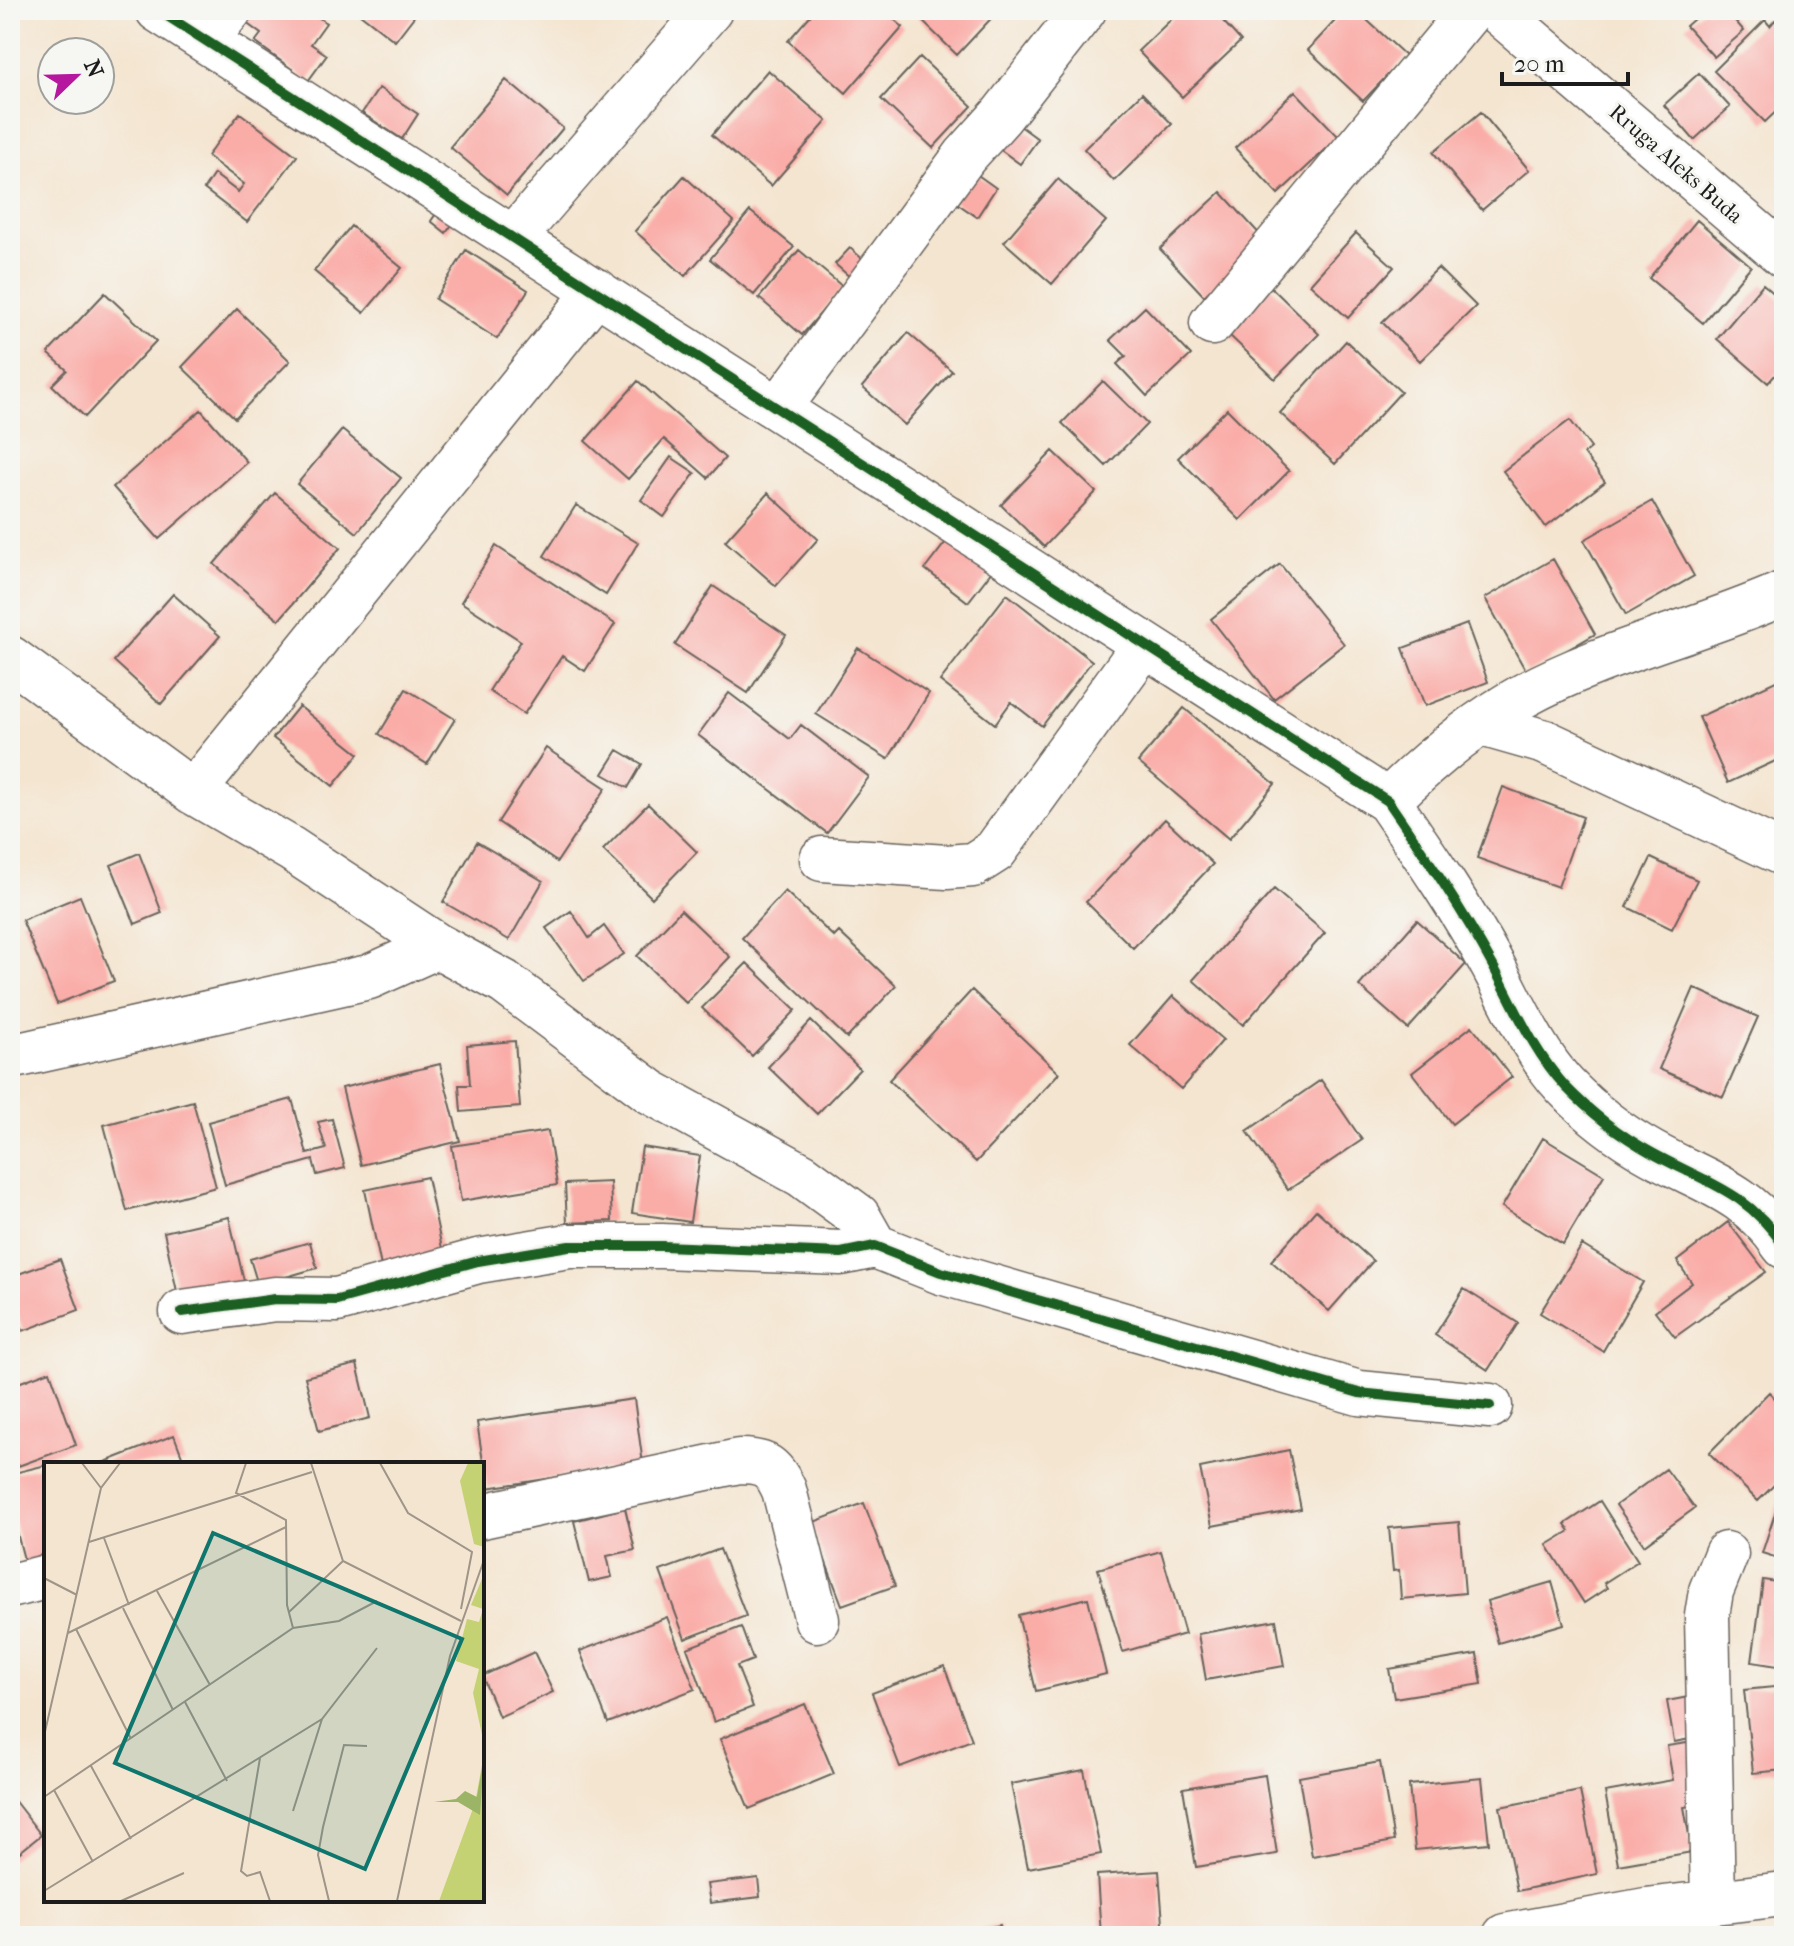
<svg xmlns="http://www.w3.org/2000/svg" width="1794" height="1946" viewBox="0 0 1794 1946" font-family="'IM FELL French Canon',serif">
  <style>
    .building { fill: #faaca7 }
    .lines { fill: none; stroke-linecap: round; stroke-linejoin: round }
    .minor-casing { stroke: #68625b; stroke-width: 47 }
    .minor { stroke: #fff; stroke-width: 44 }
    .cycleway-casing { stroke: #f6f6f2; stroke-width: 15 }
    .cycleway { stroke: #1b5e20; stroke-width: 10 }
    .labels { text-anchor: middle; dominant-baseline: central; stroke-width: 6; stroke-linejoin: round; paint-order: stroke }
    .street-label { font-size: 22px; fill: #1c1c1c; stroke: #f6f6f2 }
    .inset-road { fill: none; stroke: #9e9588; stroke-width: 2 }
    .view { fill: #0f766e; fill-opacity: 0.15; stroke: #0f766e; stroke-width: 4 }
    .inset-edge { fill: none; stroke: #1c1c1c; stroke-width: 4 }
  </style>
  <rect width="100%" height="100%" fill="#f6f6f2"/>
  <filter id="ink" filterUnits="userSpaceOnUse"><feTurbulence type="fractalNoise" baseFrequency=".0125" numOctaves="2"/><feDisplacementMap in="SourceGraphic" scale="16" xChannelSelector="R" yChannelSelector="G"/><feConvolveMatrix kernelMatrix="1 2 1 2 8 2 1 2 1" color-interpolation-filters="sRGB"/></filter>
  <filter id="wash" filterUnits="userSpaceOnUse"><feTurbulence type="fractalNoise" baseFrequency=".006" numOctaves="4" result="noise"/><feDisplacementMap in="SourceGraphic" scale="32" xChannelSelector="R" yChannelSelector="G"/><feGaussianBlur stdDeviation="1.8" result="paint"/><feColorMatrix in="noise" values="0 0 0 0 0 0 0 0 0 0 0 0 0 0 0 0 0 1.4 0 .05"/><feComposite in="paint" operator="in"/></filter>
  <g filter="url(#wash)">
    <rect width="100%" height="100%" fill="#f4e5d0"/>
    <g id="blocks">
      <!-- building -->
      <path class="building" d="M248,10H309L326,23L311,44L327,55L308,81L255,42L261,34L241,19Z
        M355,10H419L395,41Z
        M815,10H883L903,27L846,93L788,41Z
        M911,10H999L957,55Z
        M1181,10H1213L1241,41L1182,97L1138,51Z
        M1345,10H1356L1406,56L1363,101L1308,50Z
        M1704,10H1726L1744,31L1714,57L1686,26Z
        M1765,20L1770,26L1775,20L1784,29V104L1765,122L1714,71Z
        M920,57L972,106L933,148L881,99Z
        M768,70L827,121L771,186L712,135Z
        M1699,73L1730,107L1694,140L1664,105Z
        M506,80L563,128L507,195L450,147Z
        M379,88L418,114L402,139L362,113Z
        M1295,91L1339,137L1278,194L1235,148Z
        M1142,93L1172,124L1114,181L1084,149Z
        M1481,112L1529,170L1482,210L1433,152Z
        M240,113L297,156L247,222L204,189L214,174L238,192L244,184L207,156Z
        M1012,120L1038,139L1020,164L994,145Z
        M968,168L996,188L977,217L948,197Z
        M684,176L734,221L685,276L635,231Z
        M1058,179L1106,221L1052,284L1004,242Z
        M1221,192L1264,239L1204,296L1160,249Z
        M440,208L456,219L446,233L431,221Z
        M750,211L794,247L754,295L710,259Z
        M1697,220L1751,266L1703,323L1649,278Z
        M351,226L402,268L364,313L314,271Z
        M1356,233L1394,267L1348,318L1310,284Z
        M850,248L866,262L851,278L835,264Z
        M466,250L528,290L497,339L435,299Z
        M799,250L843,287L802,335L759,298Z
        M1438,268L1476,306L1420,361L1382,322Z
        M1763,284L1784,302V365L1768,383L1717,339Z
        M1270,286L1319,334L1275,379L1226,332Z
        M105,293L156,341L85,417L52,385L67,370L48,353Z
        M1145,307L1191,355L1147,396L1117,364L1126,356L1110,340Z
        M237,309L290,361L235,418L182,367Z
        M908,333L952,371L905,425L862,387Z
        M1346,341L1401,392L1335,464L1280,413Z
        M638,381L725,458L708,478L664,439L628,479L585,441Z
        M1103,381L1147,424L1106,466L1062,423Z
        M1227,409L1289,471L1240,520L1178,458Z
        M201,410L247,462L159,539L113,487Z
        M1570,420L1591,448L1584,454L1605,482L1546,527L1503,471Z
        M342,430L401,478L357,533L297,484Z
        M1053,451L1096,492L1044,547L1001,505Z
        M671,457L695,473L664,517L641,500Z
        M275,493L340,548L279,620L214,564Z
        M768,493L818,539L776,586L725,541Z
        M1652,501L1694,576L1626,615L1584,540Z
        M576,505L638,543L606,595L544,556Z
        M949,538L992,571L968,602L925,569Z
        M496,546L615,624L585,671L562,656L524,714L489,691L521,641L461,602Z
        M1553,559L1595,634L1527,673L1485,598Z
        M1280,564L1344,644L1274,699L1211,619Z
        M713,586L786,635L748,693L675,645Z
        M173,594L220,636L161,704L114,661Z
        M1007,594L1092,661L1042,726L1011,702L995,724L940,681Z
        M1467,624L1488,682L1425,706L1403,648Z
        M858,648L929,693L888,759L816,714Z
        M1780,679L1784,687V757L1728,783L1699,717Z
        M406,689L455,719L427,764L379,734Z
        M729,693L790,739L801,725L869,777L827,833L698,735Z
        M299,706L359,754L333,786L273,738Z
        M1184,708L1275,784L1229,839L1138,762Z
        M546,748L606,788L557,862L498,822Z
        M618,750L642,764L628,788L603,774Z
        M1503,787L1583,817L1558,887L1477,858Z
        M648,804L697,852L652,898L603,850Z
        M1165,819L1213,864L1133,948L1086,902Z
        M477,842L543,881L509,940L443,902Z
        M139,853L162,913L135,924L111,865Z
        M1651,858L1697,880L1672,929L1627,907Z
        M1274,889L1325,933L1243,1025L1193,980Z
        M785,891L834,937L839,932L896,986L847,1038L742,938Z
        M80,896L114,981L57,1004L22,920Z
        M681,910L730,957L686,1003L637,956Z
        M571,911L589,938L604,926L624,954L584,981L546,928Z
        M1417,920L1466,964L1408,1029L1359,986Z
        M747,963L796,1010L752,1056L702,1008Z
        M1694,988L1758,1017L1723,1097L1659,1069Z
        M972,990L1059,1073L976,1162L889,1080Z
        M1173,996L1223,1040L1181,1089L1130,1045Z
        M811,1021L860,1069L817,1114L768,1067Z
        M1472,1026L1512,1077L1452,1124L1412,1073Z
        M515,1041L520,1107L461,1112L459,1085H470L467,1045Z
        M440,1064L460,1141L361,1165L342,1088Z
        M1321,1080L1362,1140L1288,1190L1247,1131Z
        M292,1099L307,1154L326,1149L318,1122L332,1119L345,1168L317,1175L313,1160L225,1185L208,1122Z
        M193,1101L216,1187L127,1211L104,1125Z
        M548,1131L557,1185L461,1201L452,1146Z
        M1543,1138L1604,1175L1563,1244L1502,1207Z
        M642,1147L700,1156L690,1222L632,1213Z
        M427,1177L444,1258L382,1271L365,1190Z
        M610,1182L612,1221L567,1223L565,1184Z
        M1316,1210L1373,1261L1329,1311L1271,1261Z
        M229,1217L244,1281L178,1296L164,1232Z
        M1728,1222L1766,1272L1675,1337L1655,1311L1692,1283L1677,1261Z
        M310,1242L317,1268L258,1285L250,1259Z
        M1582,1245L1643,1282L1603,1351L1540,1313Z
        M60,1259L79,1310L23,1331L10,1294V1277Z
        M1464,1289L1518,1323L1488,1370L1435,1335Z
        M357,1364L370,1418L319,1431L305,1377Z
        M50,1371L76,1445L10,1469V1386Z
        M1769,1392L1784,1408V1475L1758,1501L1709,1453Z
        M634,1399L643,1464L487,1488L477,1422Z
        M174,1435L185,1464H100Z
        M1289,1450L1301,1509L1212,1526L1200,1468Z
        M46,1465V1566L27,1571L10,1506V1474Z
        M1666,1469L1695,1508L1644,1545L1616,1505Z
        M1780,1498L1784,1499V1560L1762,1553Z
        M1600,1501L1638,1561L1604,1583L1607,1588L1584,1603L1547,1545L1570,1531L1565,1524Z
        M864,1503L895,1586L842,1605L811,1523Z
        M625,1508L635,1550L607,1556L612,1577L589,1582L574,1521Z
        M1459,1522L1465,1593L1401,1599L1399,1570L1393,1571L1389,1528Z
        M720,1549L746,1616L685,1639L660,1571Z
        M1161,1551L1185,1634L1123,1652L1098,1569Z
        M1763,1580L1784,1583V1667L1752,1662Z
        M1552,1582L1564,1624L1498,1643L1487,1601Z
        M1088,1598L1106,1674L1036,1691L1018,1615Z
        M667,1617L695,1689L608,1723L580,1651Z
        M1276,1620L1284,1666L1206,1680L1198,1634Z
        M741,1627L753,1660L737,1666L753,1707L714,1722L687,1648Z
        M534,1652L553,1692L499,1717L482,1676Z
        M1477,1654L1482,1684L1394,1698L1389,1669Z
        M944,1666L972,1740L900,1767L872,1693Z
        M1784,1686V1770L1753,1773L1744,1690Z
        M1694,1696L1701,1737L1674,1742L1667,1701Z
        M805,1704L834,1774L749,1809L720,1739Z
        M1694,1742L1705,1804L1684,1807L1692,1852L1618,1865L1605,1792L1673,1780L1667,1746Z
        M1380,1762L1394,1841L1312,1856L1299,1777Z
        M1084,1770L1101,1854L1028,1868L1011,1784Z
        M1265,1775L1277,1854L1196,1867L1183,1788Z
        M1482,1778L1489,1843L1415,1850L1409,1785Z
        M1580,1791L1597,1874L1517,1891L1500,1807Z
        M10,1795L41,1835L10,1860Z
        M1159,1871L1164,1936H1101L1097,1875Z
        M758,1878L760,1897L710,1903L707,1884Z
        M1000,1925L1002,1936H955V1935Z"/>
    </g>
  </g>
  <g filter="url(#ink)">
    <use href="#blocks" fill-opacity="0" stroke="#68625b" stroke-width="2"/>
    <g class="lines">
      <defs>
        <path id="minor" d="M158,10L1388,801C1425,855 1462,909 1493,966C1515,1007 1533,1051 1565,1086C1590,1112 1621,1136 1652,1153C1706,1183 1746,1190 1784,1246
          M1496,10L1784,256
          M205,40L230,10
          M514,237L710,10
          M1212,323L1471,10
          M779,408L965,156L1001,116L1084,10
          M10,658L193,792L291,849L438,946L504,982L651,1092L802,1175L858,1216L875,1246
          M1482,724L1545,742L1784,854
          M193,792L597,291
          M1388,801C1428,761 1474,723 1523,696C1605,651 1699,631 1784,593
          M822,859L947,867L973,865L995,851L1144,645
          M10,1057L369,977L438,946
          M182,1312L275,1299L337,1300L478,1261L569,1246H662L841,1253L875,1246L941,1272L1359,1393L1490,1406
          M482,1516L739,1461C765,1461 773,1466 784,1490L817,1620
          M10,1586L46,1577
          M1713,1901L1707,1616L1711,1591L1726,1554
          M1505,1936L1646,1910L1784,1894"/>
      </defs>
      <!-- minor casing -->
      <use href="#minor" class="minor-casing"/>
      <!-- minor -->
      <use href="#minor" class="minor"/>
      <defs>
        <path id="cycleway" d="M158,10L1388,801C1425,855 1462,909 1493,966C1515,1007 1533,1051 1565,1086C1590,1112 1621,1136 1652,1153C1706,1183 1746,1190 1784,1246
          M182,1312L275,1299L337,1300L478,1261L569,1246H662L841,1253L875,1246L941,1272L1359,1393L1490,1406"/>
      </defs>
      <!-- cycleway casing -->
      <use href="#cycleway" class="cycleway-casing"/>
      <!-- cycleway -->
      <use href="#cycleway" class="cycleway"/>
    </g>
  </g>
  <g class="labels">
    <!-- street labels -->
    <g class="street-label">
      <text transform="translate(1676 164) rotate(41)">Rruga Aleks Buda</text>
    </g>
  </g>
  <!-- overview -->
  <g transform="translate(44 1462)">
    <rect width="440" height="440" fill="#f4e5d0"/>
    <path d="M424,1H440V85L430,82L416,19ZM440,112V282L429,231L435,207L412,199L423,157L435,160L439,147L427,143ZM440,292V439H395L431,341Z" fill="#c4d274"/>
    <path d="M440,295L436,353L414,340H390L412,337L421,329L433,335Z" fill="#9bb466"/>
    <path class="inset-road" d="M38,1L57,26M202,1L192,31L242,58L243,143L249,166M267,1L299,99L417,159M336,1L364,51L428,90L417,147M60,76L85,143M45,80L268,10M0,116L33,133M113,129L166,223M79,146L129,248M245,150L299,99M32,167L87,277M24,171L242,65M141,240L183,319M0,274L57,26L76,1M216,296L197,409L203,414L216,410L226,439M47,304L87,377M10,328L49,400M0,335L249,166L295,159L333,139M249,349L278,257M0,429L278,257L333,186M77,439L140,411M285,439L274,393L279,365L300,283L323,284M353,439L406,194L440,98"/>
    <path class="view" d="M169,71L418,177L321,407L71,301Z"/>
    <rect width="440" height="440" class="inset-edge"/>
  </g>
  <!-- margin -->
  <rect width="1794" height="1946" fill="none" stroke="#f6f6f2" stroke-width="40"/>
  <!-- north arrow -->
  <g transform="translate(76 76) rotate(67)"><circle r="38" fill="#f6f6f2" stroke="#9f9f9c" stroke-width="2"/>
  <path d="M0-6L14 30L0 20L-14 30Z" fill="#b5179e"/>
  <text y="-12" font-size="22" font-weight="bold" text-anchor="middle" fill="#1c1c1c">N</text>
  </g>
  <!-- scale -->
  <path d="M1502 72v12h126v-12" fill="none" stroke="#1c1c1c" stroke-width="4"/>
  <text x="1514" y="72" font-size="24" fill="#1c1c1c" stroke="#f6f6f2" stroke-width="6" paint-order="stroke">20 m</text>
</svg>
